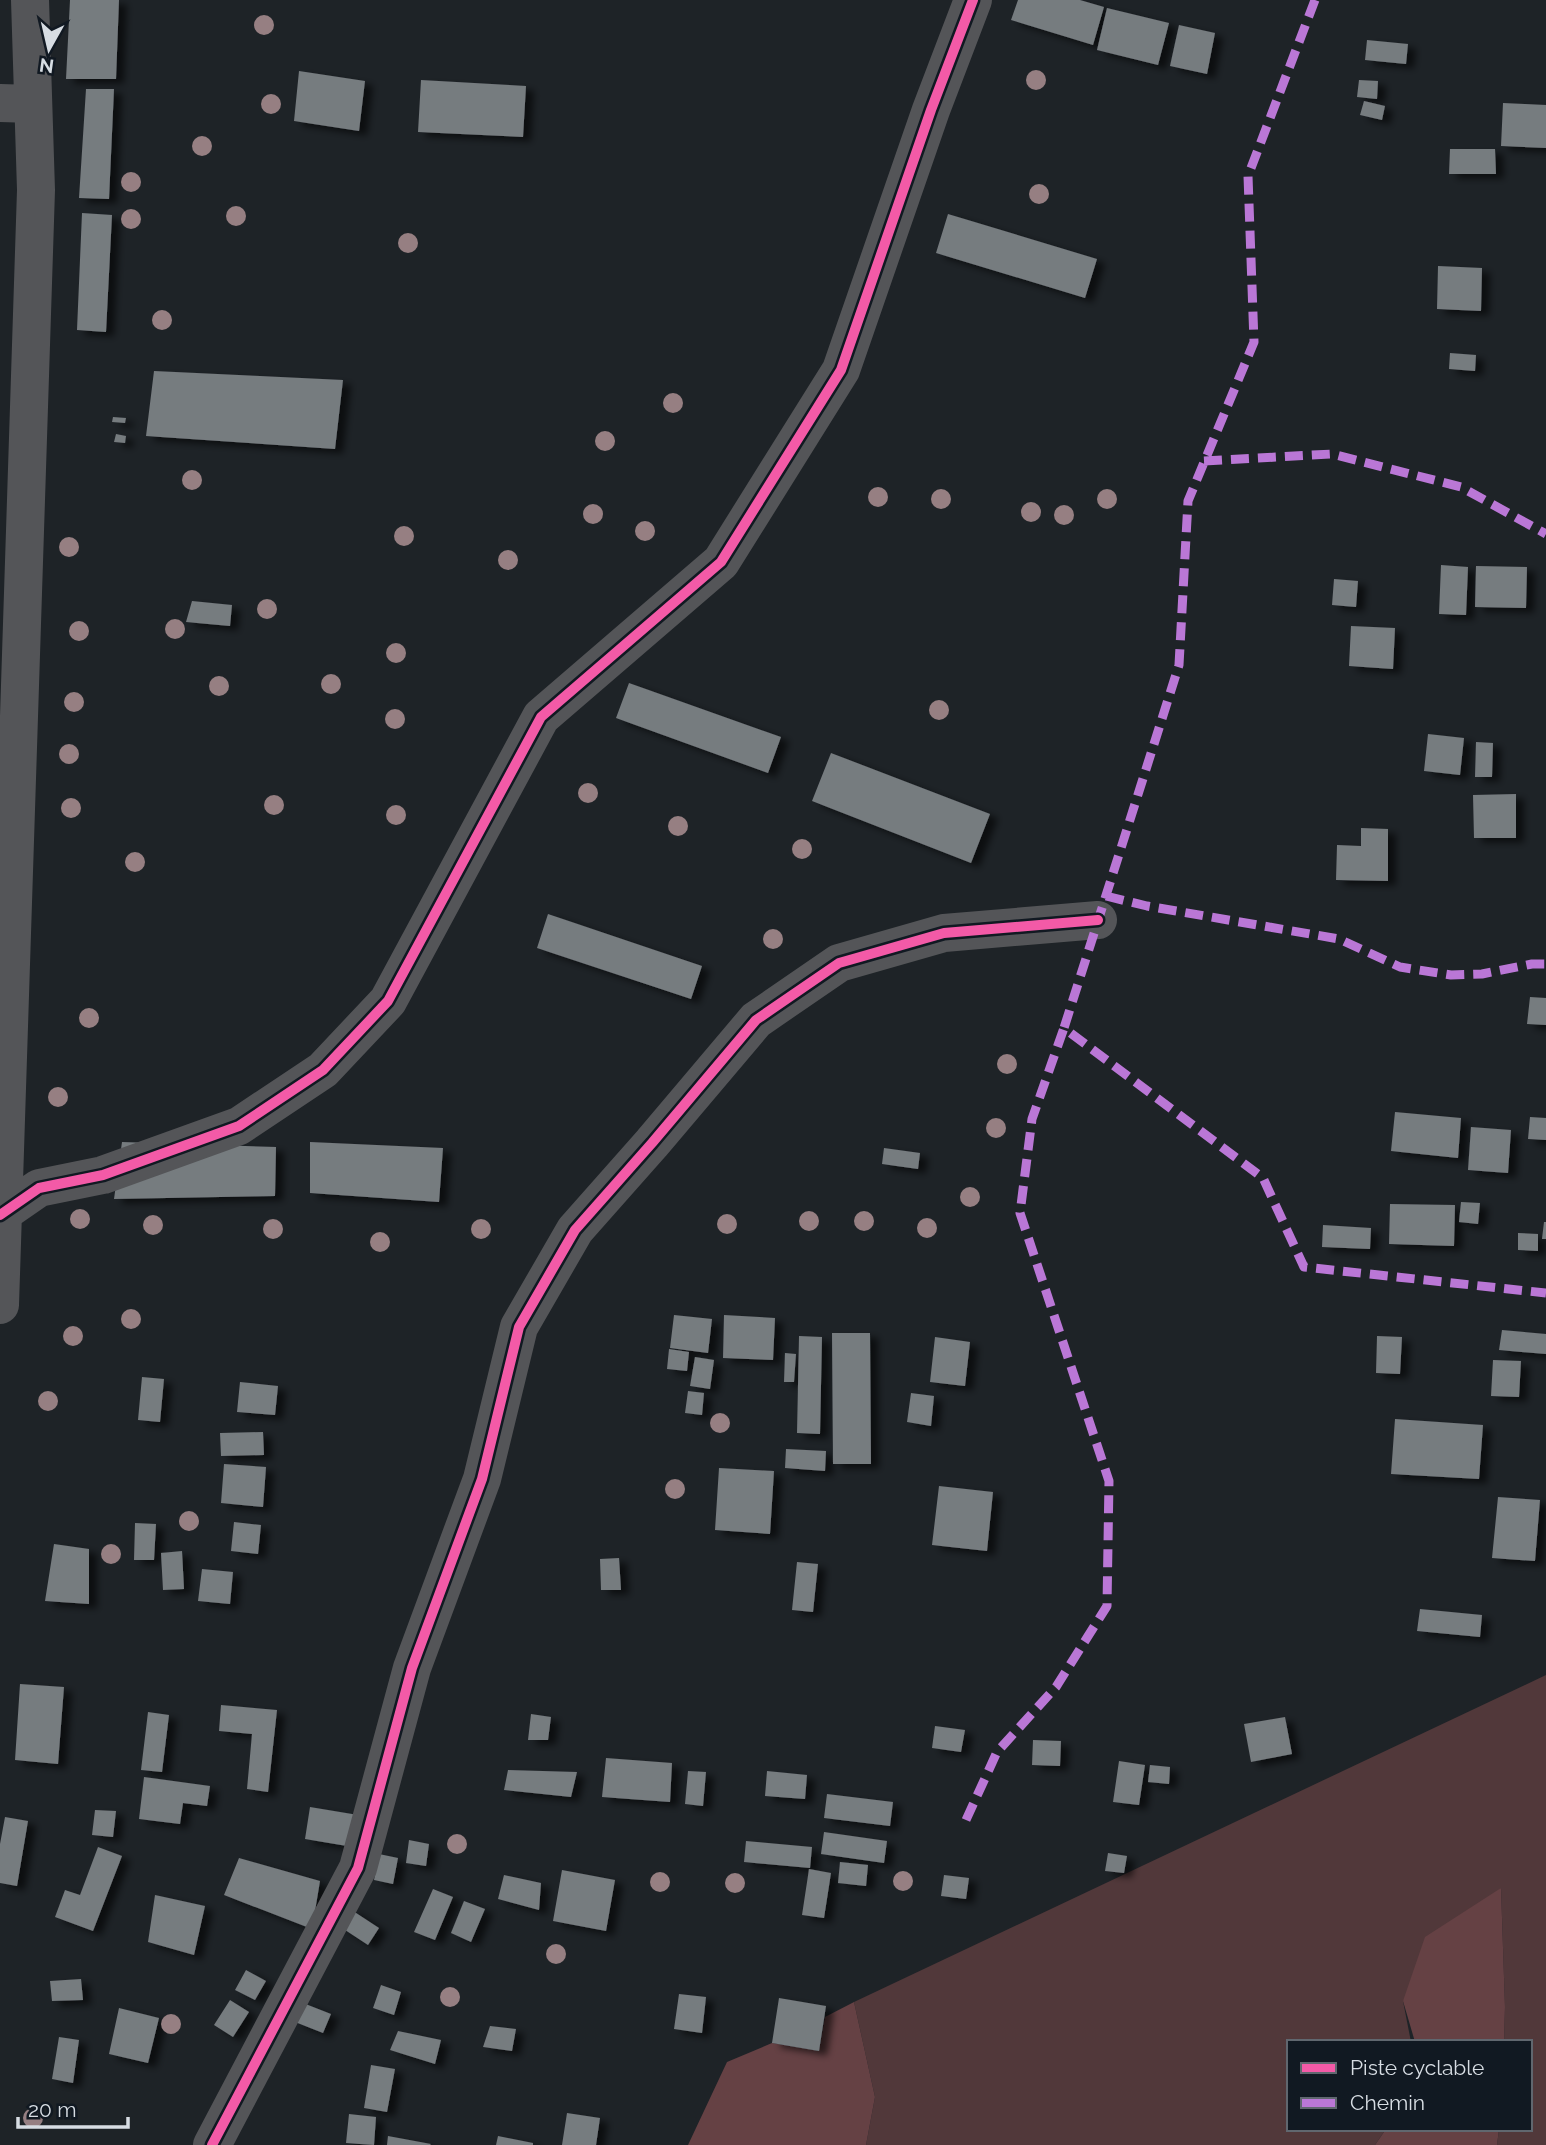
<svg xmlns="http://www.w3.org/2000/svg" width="1546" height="2145" viewBox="0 0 1546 2145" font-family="Raleway,sans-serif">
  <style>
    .green { fill: #51383a }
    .forest { fill: #654144 }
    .building { fill: #767b7f; filter: url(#shadow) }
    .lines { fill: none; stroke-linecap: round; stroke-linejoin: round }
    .minor { stroke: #545558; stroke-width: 38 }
    .quiet { stroke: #ba77d6; stroke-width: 9; stroke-dasharray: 18 9; stroke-linecap: butt }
    .cycleway-casing { stroke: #111922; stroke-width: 15 }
    .cycleway { stroke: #f35aa7; stroke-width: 10 }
    .tree { fill: #967f82 }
  </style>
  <defs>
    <filter id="shadow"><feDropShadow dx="8" dy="4.5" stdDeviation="3.5" flood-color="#0009"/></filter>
  </defs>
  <rect width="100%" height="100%" fill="#1e2327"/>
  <!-- green -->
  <path class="green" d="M1546,1675V2145H1497L1499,2129H1530V2042H1504L1505,2007L1501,1888L1403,2001L1411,2042H1289V2129H1386L1375,2145H866L875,2097L854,2002Z"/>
  <!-- forest -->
  <path class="forest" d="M1501,1888L1505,2007L1504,2042H1415L1403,2001L1425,1937Z
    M854,2002L875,2097L866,2145H688L727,2062L772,2043L819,2051L825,2017Z
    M1386,2129H1499L1497,2145H1375Z"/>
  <!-- building -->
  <path class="building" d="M70,0H119L116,79H66Z
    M1018,0H1080L1104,7L1093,45L1011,20Z
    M1107,8L1169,23L1158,65L1097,50Z
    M1179,25L1215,33L1207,74L1170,66Z
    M1367,40L1408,44L1406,64L1365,60Z
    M299,71L365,81L359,131L294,121Z
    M421,80L526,86L523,137L418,132Z
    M1359,80L1378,81L1377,99L1357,97Z
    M86,89H114L109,199L79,198Z
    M1364,101L1385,106L1382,120L1360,115Z
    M1503,103L1546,105V148L1501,146Z
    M1450,149H1495L1496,174H1449Z
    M82,213L112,215L106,332L77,330Z
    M948,214L1097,259L1085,298L936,253Z
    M1438,266L1482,268L1481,311L1437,309Z
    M1450,353L1476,355L1475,371L1449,369Z
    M154,371L343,380L335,449L146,436Z
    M113,417L126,418L125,423L112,422Z
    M116,434L126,436L125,443L114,442Z
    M1441,565L1468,567L1466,615L1439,614Z
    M1476,566L1527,567L1526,608L1475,607Z
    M1334,579L1358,581L1356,607L1332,605Z
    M192,601L232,605L230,626L186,622Z
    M1351,626L1395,628L1393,669L1349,666Z
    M629,683L781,737L768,773L616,718Z
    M1428,734L1464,738L1460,775L1424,771Z
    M1476,742L1493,743L1492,777H1475Z
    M831,753L990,814L971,863L812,801Z
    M1516,794V838H1474L1473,795Z
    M1361,828L1388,829V881L1336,880L1337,845L1361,846Z
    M548,914L702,966L691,999L537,948Z
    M1530,997L1546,998V1025L1527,1024Z
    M1395,1112L1461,1118L1458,1158L1391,1151Z
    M1530,1117L1546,1118V1140L1528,1139Z
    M1471,1127L1511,1130L1508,1173L1468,1170Z
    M122,1142L276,1147L275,1196L114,1199Z
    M310,1142L443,1148L439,1202L310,1193Z
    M884,1148L920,1153L918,1169L882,1164Z
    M1461,1202L1480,1203L1478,1224L1459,1222Z
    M1390,1204L1455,1205L1454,1246L1389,1244Z
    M1544,1222H1546V1239H1542Z
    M1323,1225L1371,1228L1370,1249L1322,1247Z
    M1518,1233L1538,1234V1251L1518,1250Z
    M674,1315L712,1319L708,1353L670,1348Z
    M724,1315L775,1318L773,1360L723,1358Z
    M1502,1330L1546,1334V1354L1499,1350Z
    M832,1333H870L871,1464H833Z
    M799,1336L822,1337L820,1434L797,1433Z
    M1377,1336L1402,1337L1400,1374L1376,1373Z
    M935,1337L970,1342L965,1386L930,1382Z
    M669,1349L689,1352L687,1371L667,1369Z
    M785,1353L796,1354L794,1382H784Z
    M695,1357L714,1360L710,1389L690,1386Z
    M1493,1360L1521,1361L1519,1397L1491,1396Z
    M142,1377L164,1379L160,1422L138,1420Z
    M240,1382L278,1386L275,1415L237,1412Z
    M688,1391L704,1393L702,1415L685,1413Z
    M911,1393L934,1396L931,1426L907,1422Z
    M1395,1419L1483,1425L1479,1479L1391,1474Z
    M263,1432L264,1455L221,1456L220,1433Z
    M786,1449L826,1451L825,1471L785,1468Z
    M224,1464L266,1467L263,1507L221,1503Z
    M719,1468L774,1471L770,1534L715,1530Z
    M939,1486L993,1492L987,1551L932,1545Z
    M1498,1497L1540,1500L1535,1561L1492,1558Z
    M234,1522L261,1525L258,1554L231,1551Z
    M135,1523L156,1524L154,1560H134Z
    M54,1544L89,1549V1604L45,1601Z
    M182,1551L184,1589L163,1590L161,1553Z
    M619,1558L621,1590H601L600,1559Z
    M797,1562L818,1564L813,1612L792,1610Z
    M202,1569L233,1572L230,1604L198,1601Z
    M1420,1609L1482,1615L1480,1637L1417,1631Z
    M20,1684L64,1687L58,1764L15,1760Z
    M221,1705L277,1710L268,1792L247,1789L252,1734L219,1731Z
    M148,1712L169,1715L162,1772L141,1770Z
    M531,1714L551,1717L548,1740H528Z
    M1285,1717L1292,1754L1251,1762L1244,1724Z
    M935,1726L965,1730L961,1752L932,1748Z
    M1033,1740L1061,1741L1060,1766L1032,1765Z
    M606,1758L672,1763L670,1802L602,1797Z
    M1119,1761L1145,1765L1139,1805L1113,1802Z
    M1150,1765L1170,1767L1169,1784L1148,1782Z
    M508,1770L577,1772L571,1797L504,1790Z
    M688,1771L706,1772L703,1806L685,1804Z
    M767,1771L807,1775L805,1799L765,1796Z
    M144,1777L210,1786L207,1806L183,1803L180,1824L139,1819Z
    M827,1794L893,1802L890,1826L824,1818Z
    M310,1807L358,1815L353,1847L305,1839Z
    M95,1810L116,1811L113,1837L92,1835Z
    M5,1817L28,1821L17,1886L0,1883V1844Z
    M824,1832L887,1841L884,1863L821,1854Z
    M409,1840L429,1844L426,1866L406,1863Z
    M746,1841L812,1847L810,1868L744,1862Z
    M98,1847L122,1856L93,1931L55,1917L65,1890L80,1895Z
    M1108,1853L1127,1856L1124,1873L1105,1871Z
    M379,1854L398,1858L393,1884L374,1880Z
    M239,1858L320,1881L312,1929L224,1895Z
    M840,1862L868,1865L866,1886L838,1883Z
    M809,1869L831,1873L824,1918L802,1915Z
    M562,1870L615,1880L606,1931L553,1921Z
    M504,1875L541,1883L539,1910L498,1899Z
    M944,1875L969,1878L966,1899L941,1896Z
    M433,1889L453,1897L435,1940L414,1932Z
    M155,1895L205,1906L194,1955L148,1942Z
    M464,1901L485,1909L471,1942L451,1933Z
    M350,1909L379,1928L368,1945L339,1926Z
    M246,1970L266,1981L255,2000L235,1990Z
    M81,1979L83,2000L52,2001L50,1981Z
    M381,1985L401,1992L394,2015L373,2008Z
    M679,1994L706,1997L702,2033L674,2029Z
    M779,1998L826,2006L819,2051L772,2043Z
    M230,2000L249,2012L233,2037L214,2025Z
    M303,2003L331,2014L323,2033L295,2022Z
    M119,2008L159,2018L148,2063L109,2054Z
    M490,2026L516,2029L512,2051L483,2047Z
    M398,2031L441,2040L435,2064L390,2050Z
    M59,2037L79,2040L73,2083L52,2079Z
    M371,2065L395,2069L387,2112L364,2108Z
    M567,2113L600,2118L596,2145H562Z
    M349,2114L376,2117L374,2145L346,2143Z
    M388,2136L431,2144L430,2145H387Z
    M498,2136L533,2143V2145H496Z"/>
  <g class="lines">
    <!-- minor -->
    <path class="minor" d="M0,103L33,104
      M0,1215L39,1188L103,1175L239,1126L323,1070L388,1001L541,717L721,562L841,370L931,110L973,0
      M0,1305L36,190L30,0
      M212,2145L358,1868L412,1668L482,1479L519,1327L575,1230L652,1143L756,1020L839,963L944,933L1098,920"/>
    <!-- quiet -->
    <path class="quiet" d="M1315,0L1248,176L1254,342L1188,501L1179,665L1064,1028L1263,1178L1304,1267L1546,1293
      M1204,461L1332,454L1461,487L1546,534
      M1106,896L1147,906L1339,939L1400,967L1451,975L1482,974L1532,964H1546
      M966,1820L997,1752L1056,1687L1107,1606L1109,1481L1020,1213L1032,1119L1064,1028"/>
    <defs>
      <path id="cycleway" d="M0,1215L39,1188L103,1175L239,1126L323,1070L388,1001L541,717L721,562L841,370L931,110L973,0
        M212,2145L358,1868L412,1668L482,1479L519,1327L575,1230L652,1143L756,1020L839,963L944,933L1098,920"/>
    </defs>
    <!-- cycleway casing -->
    <use href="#cycleway" class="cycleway-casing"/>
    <!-- cycleway -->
    <use href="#cycleway" class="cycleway"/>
  </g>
  <!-- trees -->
  <g class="tree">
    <circle cx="264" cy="25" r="10"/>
    <circle cx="1036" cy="80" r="10"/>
    <circle cx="271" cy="104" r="10"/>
    <circle cx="202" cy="146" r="10"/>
    <circle cx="131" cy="182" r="10"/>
    <circle cx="1039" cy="194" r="10"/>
    <circle cx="236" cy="216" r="10"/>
    <circle cx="131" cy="219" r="10"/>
    <circle cx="408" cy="243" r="10"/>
    <circle cx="162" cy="320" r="10"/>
    <circle cx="673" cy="403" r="10"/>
    <circle cx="605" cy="441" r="10"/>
    <circle cx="192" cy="480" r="10"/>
    <circle cx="878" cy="497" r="10"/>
    <circle cx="941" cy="499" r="10"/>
    <circle cx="1107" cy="499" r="10"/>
    <circle cx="1031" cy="512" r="10"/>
    <circle cx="593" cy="514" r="10"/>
    <circle cx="1064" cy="515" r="10"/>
    <circle cx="645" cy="531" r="10"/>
    <circle cx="404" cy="536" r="10"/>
    <circle cx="69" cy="547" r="10"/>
    <circle cx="508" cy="560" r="10"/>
    <circle cx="267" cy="609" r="10"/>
    <circle cx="175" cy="629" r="10"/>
    <circle cx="79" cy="631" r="10"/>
    <circle cx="396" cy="653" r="10"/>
    <circle cx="331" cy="684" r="10"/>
    <circle cx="219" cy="686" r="10"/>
    <circle cx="74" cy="702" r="10"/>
    <circle cx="939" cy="710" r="10"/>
    <circle cx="395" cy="719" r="10"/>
    <circle cx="69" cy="754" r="10"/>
    <circle cx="588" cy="793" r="10"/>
    <circle cx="274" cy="805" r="10"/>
    <circle cx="71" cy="808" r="10"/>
    <circle cx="396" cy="815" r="10"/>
    <circle cx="678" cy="826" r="10"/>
    <circle cx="802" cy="849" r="10"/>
    <circle cx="135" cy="862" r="10"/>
    <circle cx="773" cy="939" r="10"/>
    <circle cx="89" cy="1018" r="10"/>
    <circle cx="1007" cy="1064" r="10"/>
    <circle cx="58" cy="1097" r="10"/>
    <circle cx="996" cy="1128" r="10"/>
    <circle cx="970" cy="1197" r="10"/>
    <circle cx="80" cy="1219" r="10"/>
    <circle cx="809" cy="1221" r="10"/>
    <circle cx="864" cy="1221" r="10"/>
    <circle cx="727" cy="1224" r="10"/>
    <circle cx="153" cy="1225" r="10"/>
    <circle cx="927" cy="1228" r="10"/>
    <circle cx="273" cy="1229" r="10"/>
    <circle cx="481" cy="1229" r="10"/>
    <circle cx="380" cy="1242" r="10"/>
    <circle cx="131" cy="1319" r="10"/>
    <circle cx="73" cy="1336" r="10"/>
    <circle cx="48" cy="1401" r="10"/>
    <circle cx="720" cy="1423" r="10"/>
    <circle cx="675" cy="1489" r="10"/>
    <circle cx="189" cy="1521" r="10"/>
    <circle cx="111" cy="1554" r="10"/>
    <circle cx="457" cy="1844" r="10"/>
    <circle cx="903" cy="1881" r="10"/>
    <circle cx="660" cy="1882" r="10"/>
    <circle cx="735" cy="1883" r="10"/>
    <circle cx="556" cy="1954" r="10"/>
    <circle cx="450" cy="1997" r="10"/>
    <circle cx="171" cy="2024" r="10"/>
    <circle cx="33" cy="2118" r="10"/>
  </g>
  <!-- legend -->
  <rect x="1287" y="2040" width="245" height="91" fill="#111922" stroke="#60676f" stroke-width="2"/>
  <rect x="1301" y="2063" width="35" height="10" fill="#f35aa7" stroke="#60676f" stroke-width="2"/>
  <text x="1350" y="2075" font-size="21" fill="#d7dde3">Piste cyclable</text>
  <rect x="1301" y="2098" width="35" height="10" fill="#ba77d6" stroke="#60676f" stroke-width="2"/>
  <text x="1350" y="2110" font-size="21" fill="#d7dde3">Chemin</text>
  <!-- north arrow -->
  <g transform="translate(49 49) rotate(188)" stroke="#111922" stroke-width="5" paint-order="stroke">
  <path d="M0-5L12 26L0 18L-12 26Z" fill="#d7dde3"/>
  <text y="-10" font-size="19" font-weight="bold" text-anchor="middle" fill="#d7dde3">N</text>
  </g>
  <!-- scale -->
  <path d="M18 2117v10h110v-10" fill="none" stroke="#d7dde3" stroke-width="3.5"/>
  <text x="28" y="2117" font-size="21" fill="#d7dde3" stroke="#111922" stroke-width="5" paint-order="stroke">20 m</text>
</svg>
